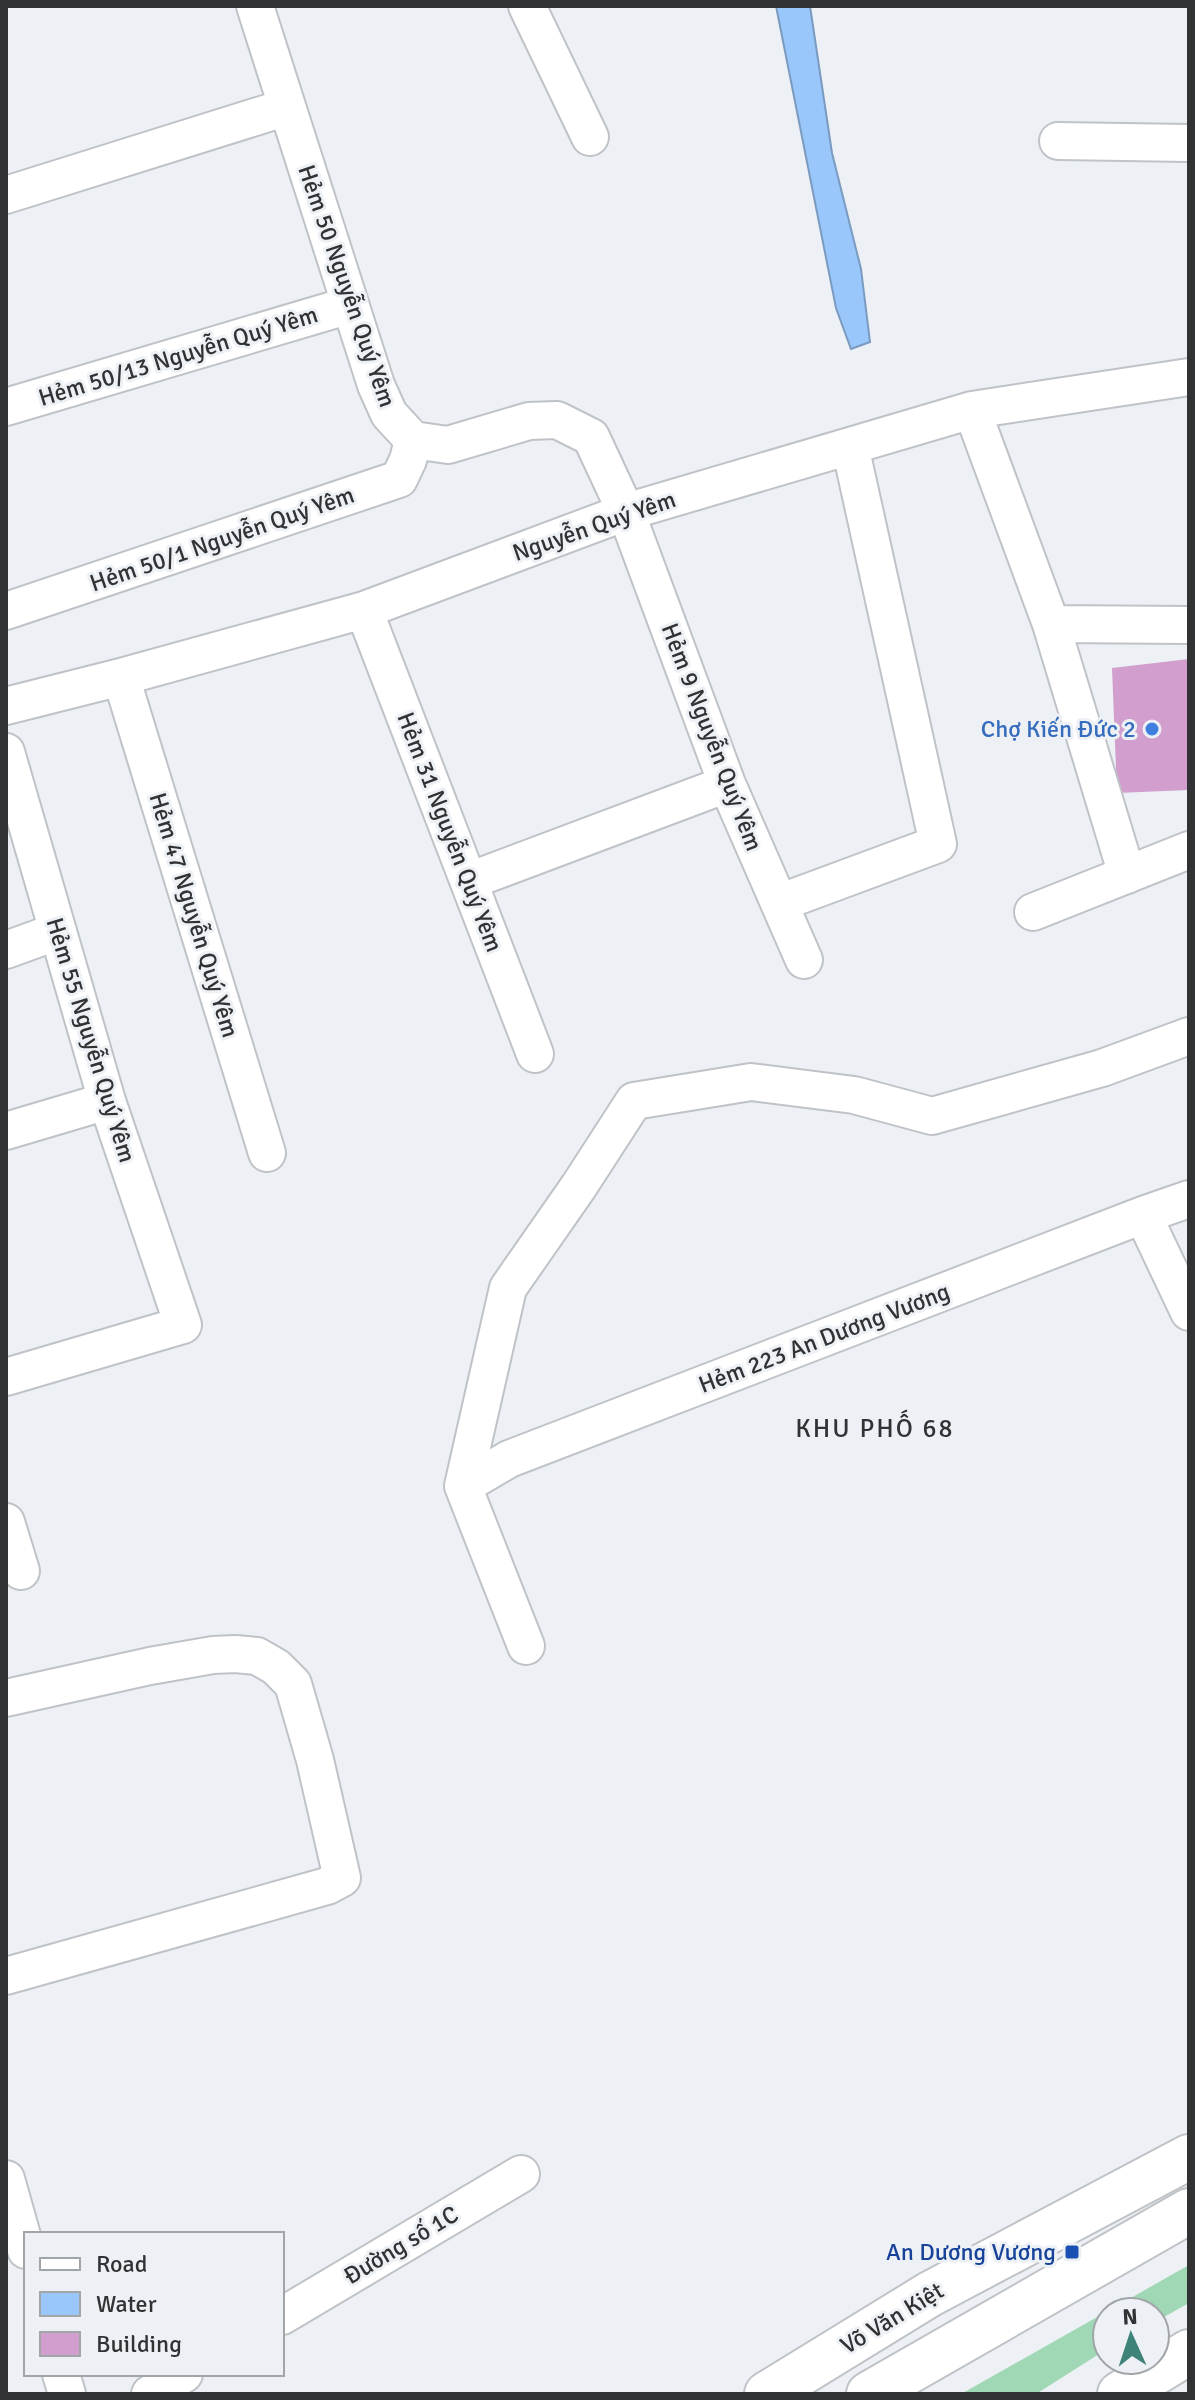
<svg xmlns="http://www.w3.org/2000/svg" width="1195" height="2400" viewBox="0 0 1195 2400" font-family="Signika,sans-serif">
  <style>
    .green { fill: #a0d7b5 }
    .water { fill: #9ac7fb; stroke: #7a9abf; stroke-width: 2 }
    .building { fill: #d29ecd }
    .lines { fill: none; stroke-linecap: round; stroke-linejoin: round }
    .minor-casing { stroke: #bfc3c7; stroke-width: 40 }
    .major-casing { stroke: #bfc3c7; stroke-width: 48 }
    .highway-casing { stroke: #bfc3c7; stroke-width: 48 }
    .minor { stroke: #fff; stroke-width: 36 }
    .major { stroke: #fff; stroke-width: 44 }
    .highway { stroke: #fff; stroke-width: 44 }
    .shop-dot { fill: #3f7fe0; stroke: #edf1f5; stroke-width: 3 }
    .transit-dot { fill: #1a4fb4; stroke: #edf1f5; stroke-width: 3 }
    .labels { text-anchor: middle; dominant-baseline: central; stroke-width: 6; stroke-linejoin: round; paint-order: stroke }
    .street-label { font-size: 24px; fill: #303233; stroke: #edf1f5 }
    .shop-label { font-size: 24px; fill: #366cbe; stroke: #edf1f5; text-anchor: end }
    .transit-label { font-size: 24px; fill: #164399; stroke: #edf1f5; text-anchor: end }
    .neighbourhood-label { font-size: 26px; letter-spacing: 2px; fill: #303233; stroke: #edf1f5 }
  </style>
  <rect width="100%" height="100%" fill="#edf1f5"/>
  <!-- green -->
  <path class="green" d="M1189,2265V2303L1155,2322V2312H1107V2349L1036,2394H961Z"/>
  <!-- water -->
  <path class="water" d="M776,6H810L832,153L861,269L870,342L851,349L836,308Z"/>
  <!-- building -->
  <path class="building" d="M1189,659V790L1117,793L1112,668Z"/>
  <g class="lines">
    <defs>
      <path id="minor" d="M255,6L376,385L389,414L413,440L448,445L529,421L557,420L591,437L626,512L727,784L804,960
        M527,6L590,137
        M1058,141L1189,143
        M6,195L287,107
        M6,407L350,305
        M972,410L1051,624L1127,875
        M364,610L535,1054
        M6,611L399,479L408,460L413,440
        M1051,624L1189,625
        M121,677L267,1153
        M6,706L121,677L364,610L626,512L972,410L1189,377
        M6,752L107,1101L183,1325L6,1377
        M469,881L727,784
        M779,903L938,844L850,446
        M1033,912L1189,850
        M6,950L58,931
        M6,1131L107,1101
        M1143,1215L1189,1312
        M463,1486L509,1459L1143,1215L1189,1199
        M6,1522L21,1571
        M526,1646L463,1486L508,1288L579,1186L634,1101L751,1082L854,1095L932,1116L1102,1068L1189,1036
        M6,1698L150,1666L213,1655L235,1654L257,1656L276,1667L293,1684L315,1760L342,1878L327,1886L6,1976
        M6,2179L26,2250
        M282,2316L521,2174
        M61,2374L67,2394
        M150,2394L184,2374"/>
      <path id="major" d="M767,2394L930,2294L1189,2157"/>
      <path id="highway" d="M869,2394L1189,2211
        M1120,2394L1189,2352"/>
    </defs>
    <!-- minor casing -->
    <use href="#minor" class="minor-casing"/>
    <!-- major casing -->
    <use href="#major" class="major-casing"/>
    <!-- highway casing -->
    <use href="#highway" class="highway-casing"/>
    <!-- minor -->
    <use href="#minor" class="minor"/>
    <!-- major -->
    <use href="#major" class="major"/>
    <!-- highway -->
    <use href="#highway" class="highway"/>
  </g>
  <!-- markers -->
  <circle class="shop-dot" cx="1152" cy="729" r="8"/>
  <rect class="transit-dot" x="1064" y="2244" width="16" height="16" rx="4"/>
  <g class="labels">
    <!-- street labels -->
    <g class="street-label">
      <text transform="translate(347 286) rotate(71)">Hẻm 50 Nguyễn Quý Yêm</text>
      <text transform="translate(178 356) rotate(-17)">Hẻm 50/13 Nguyễn Quý Yêm</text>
      <text transform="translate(594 526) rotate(-19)">Nguyễn Quý Yêm</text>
      <text transform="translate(222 539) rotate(-19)">Hẻm 50/1 Nguyễn Quý Yêm</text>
      <text transform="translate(712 737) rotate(69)">Hẻm 9 Nguyễn Quý Yêm</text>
      <text transform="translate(450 832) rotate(69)">Hẻm 31 Nguyễn Quý Yêm</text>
      <text transform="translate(194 915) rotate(73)">Hẻm 47 Nguyễn Quý Yêm</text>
      <text transform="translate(91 1040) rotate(73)">Hẻm 55 Nguyễn Quý Yêm</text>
      <text transform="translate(824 1338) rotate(-21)">Hẻm 223 An Dương Vương</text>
      <text transform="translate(401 2245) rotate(-31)">Đường số 1C</text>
      <text transform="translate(892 2318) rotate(-31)">Võ Văn Kiệt</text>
    </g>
    <!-- shop labels -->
    <g class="shop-label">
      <text x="1136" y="729">Chợ Kiến Đức 2</text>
    </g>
    <!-- transit labels -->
    <g class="transit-label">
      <text x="1056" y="2252">An Dương Vương</text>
    </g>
    <!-- neighbourhood labels -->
    <g class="neighbourhood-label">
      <text x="875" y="1429">KHU PHỐ 68</text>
    </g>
  </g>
  <!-- border -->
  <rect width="1195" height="2400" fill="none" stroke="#303233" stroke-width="16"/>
  <!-- legend -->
  <rect x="24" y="2232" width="260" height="144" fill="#edf1f5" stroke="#a1a5a7" stroke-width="2"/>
  <rect x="40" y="2258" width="40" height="12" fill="#ffffff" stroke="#a1a5a7" stroke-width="2"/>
  <text x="96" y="2272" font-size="24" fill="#303233">Road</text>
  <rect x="40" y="2292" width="40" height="24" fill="#9ac7fb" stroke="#a1a5a7" stroke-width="2"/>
  <text x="96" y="2312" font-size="24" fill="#303233">Water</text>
  <rect x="40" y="2332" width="40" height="24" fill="#d29ecd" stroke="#a1a5a7" stroke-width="2"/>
  <text x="96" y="2352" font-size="24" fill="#303233">Building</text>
  <!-- north arrow -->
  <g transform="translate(1131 2336) rotate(357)"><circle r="38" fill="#edf1f5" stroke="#a1a5a7" stroke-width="2"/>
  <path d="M0-6L14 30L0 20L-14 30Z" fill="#3e8379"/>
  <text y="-12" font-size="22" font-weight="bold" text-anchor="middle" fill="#303233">N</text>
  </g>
</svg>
